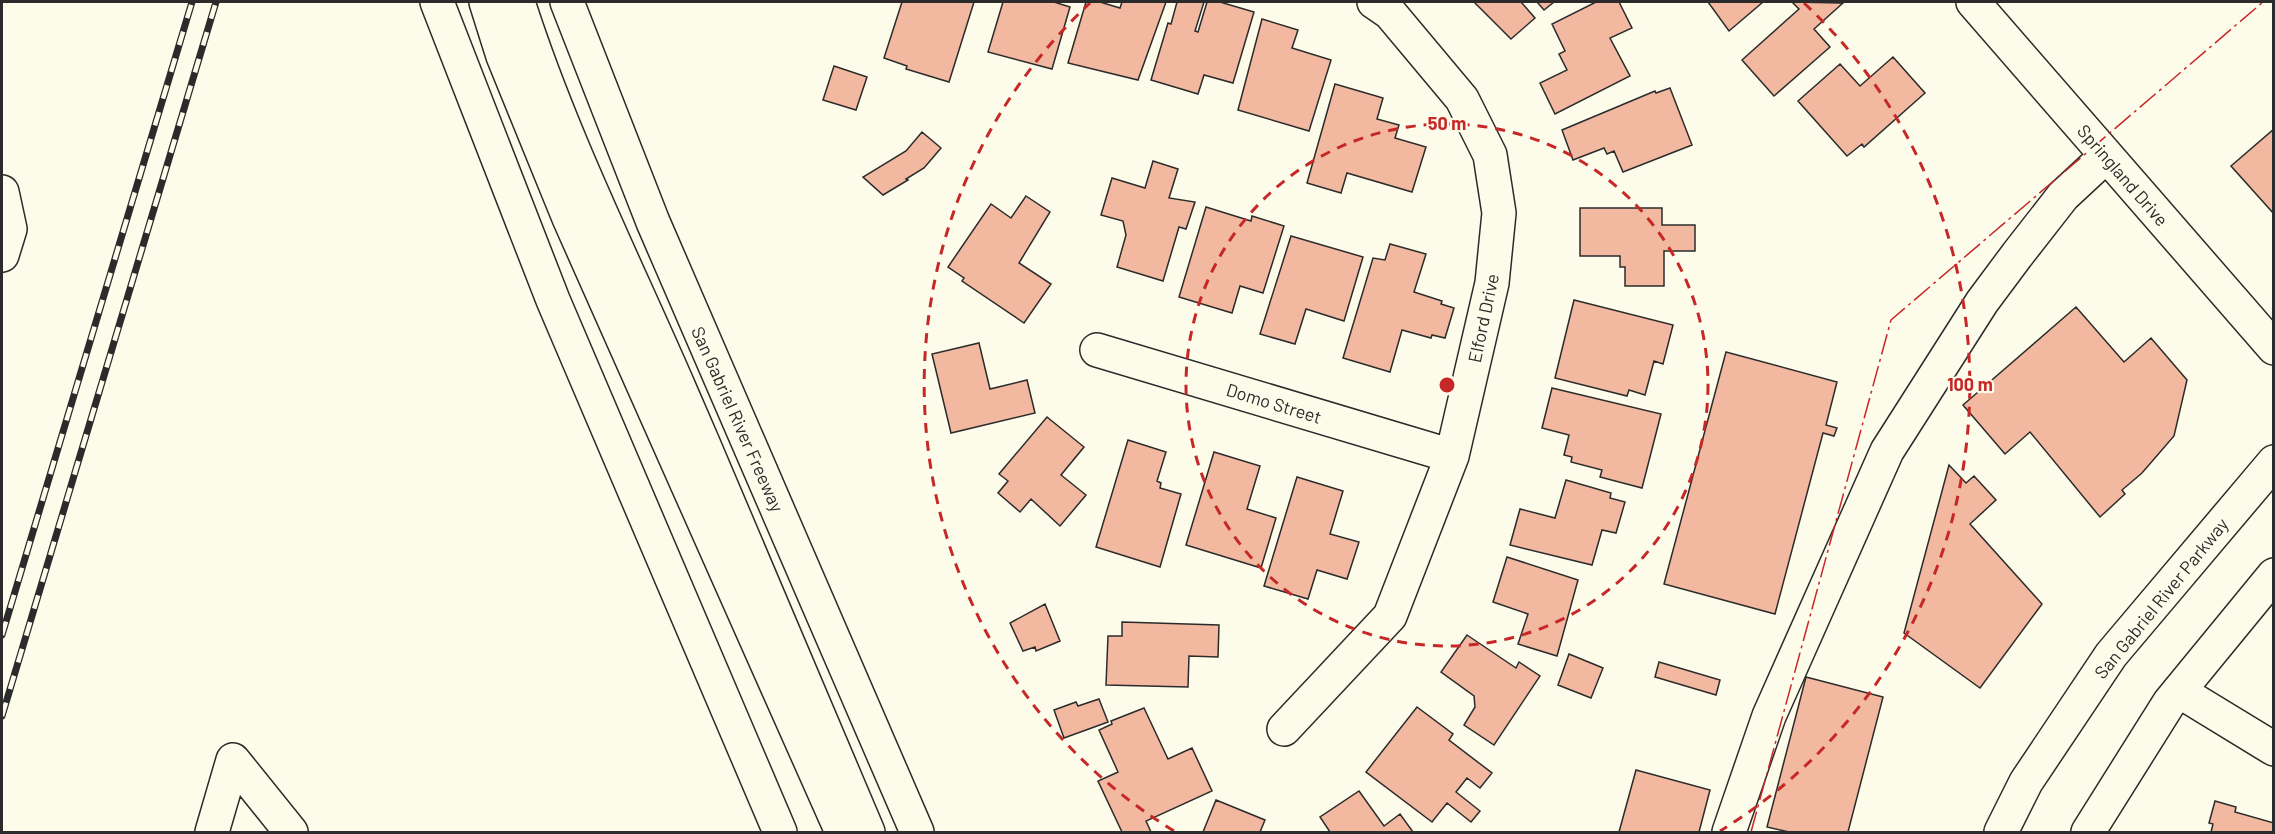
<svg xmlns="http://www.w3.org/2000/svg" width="2275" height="834" viewBox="0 0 2275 834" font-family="Barlow,sans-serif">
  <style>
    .building { fill: #f2b8a0; stroke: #2b2b2b; stroke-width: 1.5 }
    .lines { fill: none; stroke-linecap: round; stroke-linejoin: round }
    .minor-casing { stroke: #2b2b2b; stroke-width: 36 }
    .major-casing { stroke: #2b2b2b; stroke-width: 36 }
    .highway-casing { stroke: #2b2b2b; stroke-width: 36 }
    .minor { stroke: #fdfbea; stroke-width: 33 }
    .major { stroke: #fdfbea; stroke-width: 33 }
    .highway { stroke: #fdfbea; stroke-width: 33 }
    .rail-casing { stroke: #2b2b2b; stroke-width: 7 }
    .rail { stroke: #fdfbea; stroke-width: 4.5; stroke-dasharray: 14; stroke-linecap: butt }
    .power { stroke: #c62828; stroke-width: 1.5; stroke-dasharray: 21 4.5 3 4.5; stroke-linecap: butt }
    .ring { fill: none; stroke: #c62828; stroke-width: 3; stroke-dasharray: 10 8 }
    .labels { text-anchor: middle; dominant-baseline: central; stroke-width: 4.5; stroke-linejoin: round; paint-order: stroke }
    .street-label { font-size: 18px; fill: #2b2b2b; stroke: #fdfbea }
    .centre { fill: #c62828; stroke: #fdfbea; stroke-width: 3 }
    .ring-label { font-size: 18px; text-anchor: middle; font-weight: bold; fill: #c62828; stroke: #fdfbea; stroke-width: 4.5; stroke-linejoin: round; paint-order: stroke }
  </style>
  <rect width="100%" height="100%" fill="#fdfbea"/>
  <!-- building -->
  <path class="building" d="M902,2H974L949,82L906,69L907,66L884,58Z
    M1003,2H1054L1070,7L1052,69L988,52Z
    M1086,2H1100L1120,8L1122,2H1119H1166L1138,80L1068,63Z
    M1177,2H1204L1195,31L1198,32L1207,2H1220L1254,12L1233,83L1204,75L1198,94L1151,80L1168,23L1171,24Z
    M1474,2H1521L1535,18L1511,39Z
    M1537,2H1554L1544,10Z
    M1596,2H1619L1632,28L1610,38L1630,76L1555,114L1540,83L1567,70L1559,54L1565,51L1552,24Z
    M1708,2H1763L1729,31Z
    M1792,2L1843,3L1814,29L1830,47L1774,96L1742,60L1799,9Z
    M1262,19L1298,30L1292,48L1331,60L1309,131L1238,110Z
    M1893,57L1925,93L1864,147L1862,144L1847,156L1798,101L1840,64L1860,86Z
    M834,66L867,77L856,110L823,100Z
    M1335,84L1383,98L1377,119L1399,125L1395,138L1426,147L1412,192L1347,173L1341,193L1307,183Z
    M1670,88L1692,145L1623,172L1614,151L1607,154L1604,148L1573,160L1562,130L1655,91L1656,93Z
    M2274,129V214L2231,166Z
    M922,132L941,148L924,168L906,179L908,180L883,195L863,177L906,151Z
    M1153,161L1178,169L1169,198L1195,202L1186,229L1179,227L1163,281L1117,267L1126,235L1123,221L1101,215L1112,178L1145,188Z
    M1026,196L1050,212L1019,263L1051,284L1024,323L962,281L964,278L948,267L991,204L1011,218Z
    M1206,207L1251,221L1252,216L1284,226L1263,293L1240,286L1232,313L1179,297Z
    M1580,208H1662V225H1695V251H1664V286H1625V267H1620V256H1580Z
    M1291,236L1363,257L1344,321L1306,309L1295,344L1260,334Z
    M1390,244L1426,254L1414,292L1442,301L1441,304L1454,308L1445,338L1432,335L1431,338L1402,330L1390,372L1343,358L1373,258L1385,260Z
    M1574,300L1673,325L1663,364L1654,361L1645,395L1629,390L1627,396L1555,378Z
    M2076,307L2124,362L2151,338L2187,380L2174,436L2142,473L2122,490L2125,494L2100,517L2030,432L2005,454L1963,405Z
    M979,343L990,389L1027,380L1035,413L951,433L932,354Z
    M1726,352L1837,382L1826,425L1837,428L1834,436L1823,433L1775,614L1664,584Z
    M1552,388L1661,414L1642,488L1600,477L1602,470L1571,462L1572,457L1564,455L1569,435L1542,428Z
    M1047,417L1084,447L1061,475L1086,495L1060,526L1031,499L1020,512L998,493L1008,481L999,474Z
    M1128,440L1166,452L1157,481L1161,483L1160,488L1181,494L1160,567L1096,547Z
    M1214,452L1260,466L1247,509L1276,518L1261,568L1186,545Z
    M1949,465L1966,483L1974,476L1996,500L1970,524L2042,604L1980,688L1904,633Z
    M1297,477L1343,491L1330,534L1359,542L1347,579L1317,570L1308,599L1264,586Z
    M1566,480L1611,493L1610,498L1625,502L1616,533L1602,530L1592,565L1510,545L1520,509L1555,518Z
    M1507,557L1578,580L1557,656L1518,644L1528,614L1493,602Z
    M1045,604L1060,641L1036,651L1035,647L1023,651L1010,623Z
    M1122,622L1219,625L1218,657L1189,656L1188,687L1106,685L1108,636H1122Z
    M1467,635L1516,668L1519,662L1540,676L1494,745L1464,725L1475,707L1474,696L1441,672Z
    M1569,654L1603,668L1591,698L1558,685Z
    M1659,662L1720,680L1716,695L1655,677Z
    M1806,677L1883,697L1848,832H1789L1767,827Z
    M1099,699L1108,722L1064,738L1054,710L1076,702L1078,706Z
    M1417,707L1453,734L1449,740L1492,773L1480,788L1467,778L1456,792L1480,811L1471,822L1447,803L1432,822L1366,772Z
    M1144,708L1168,759L1192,748L1212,791L1146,821L1151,832H1122L1098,781L1118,772L1099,730L1112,724L1111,721Z
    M1636,770L1710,790L1699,832H1619Z
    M1359,791L1384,826L1400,814L1413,832H1330L1320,817Z
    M1216,800L1265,820L1260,832H1203Z
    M2215,801L2236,807L2235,812L2274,823V832H2211L2213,824L2209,823Z"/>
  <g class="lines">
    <defs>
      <path id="minor" d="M1973,2L2274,348
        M2,192L10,229L2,255
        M1097,350L1452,456
        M2179,691L2274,749
        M1284,729L1390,616L1452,456L1492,283L1499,213L1490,155L1462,99L1390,13L1374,2
        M212,832L233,760L291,832
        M1729,832L1769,716L1887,451L1982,302L2017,255L2063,196L2106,156"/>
      <path id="major" d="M2001,832L2026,782L2111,655L2274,462
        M2088,832L2169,703L2274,575"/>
      <path id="highway" d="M437,2L553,300L780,832
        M486,2L503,56L569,218L842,832
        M518,2C561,136 624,261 680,390C744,537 806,685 868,832
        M567,2L653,222L917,832"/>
    </defs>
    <!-- minor casing -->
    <use href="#minor" class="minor-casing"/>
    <!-- major casing -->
    <use href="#major" class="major-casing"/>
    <!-- highway casing -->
    <use href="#highway" class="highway-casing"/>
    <!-- minor -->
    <use href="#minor" class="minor"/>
    <!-- major -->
    <use href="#major" class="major"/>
    <!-- highway -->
    <use href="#highway" class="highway"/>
    <defs>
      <path id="rail" d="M2,635L192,2
        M2,716L216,2"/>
    </defs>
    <!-- rail casing -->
    <use href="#rail" class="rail-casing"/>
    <!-- rail -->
    <use href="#rail" class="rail"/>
    <!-- power -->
    <path class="power" d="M1751,832L1891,320L2263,2"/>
  </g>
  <!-- distance rings -->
  <g class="ring">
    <circle cx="1447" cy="385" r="261"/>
    <path d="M1174 831A523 523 0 0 1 1090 3M1804 3A523 523 0 0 1 1720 831"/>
  </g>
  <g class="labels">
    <!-- street labels -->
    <g class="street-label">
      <text transform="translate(2123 175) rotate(49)">Springland Drive</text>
      <text transform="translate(1483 318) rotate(-78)">Elford Drive</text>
      <text transform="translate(1274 403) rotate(17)">Domo Street</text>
      <text transform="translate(738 419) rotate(66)">San Gabriel River Freeway</text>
      <text transform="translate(2161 598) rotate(-51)">San Gabriel River Parkway</text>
    </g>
  </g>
  <circle cx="1447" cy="385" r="9" class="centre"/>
  <g class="ring-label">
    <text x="1447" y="130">50 m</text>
    <text x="1970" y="391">100 m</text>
  </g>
  <!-- border -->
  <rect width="2275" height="834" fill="none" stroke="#2b2b2b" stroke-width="6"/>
</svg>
